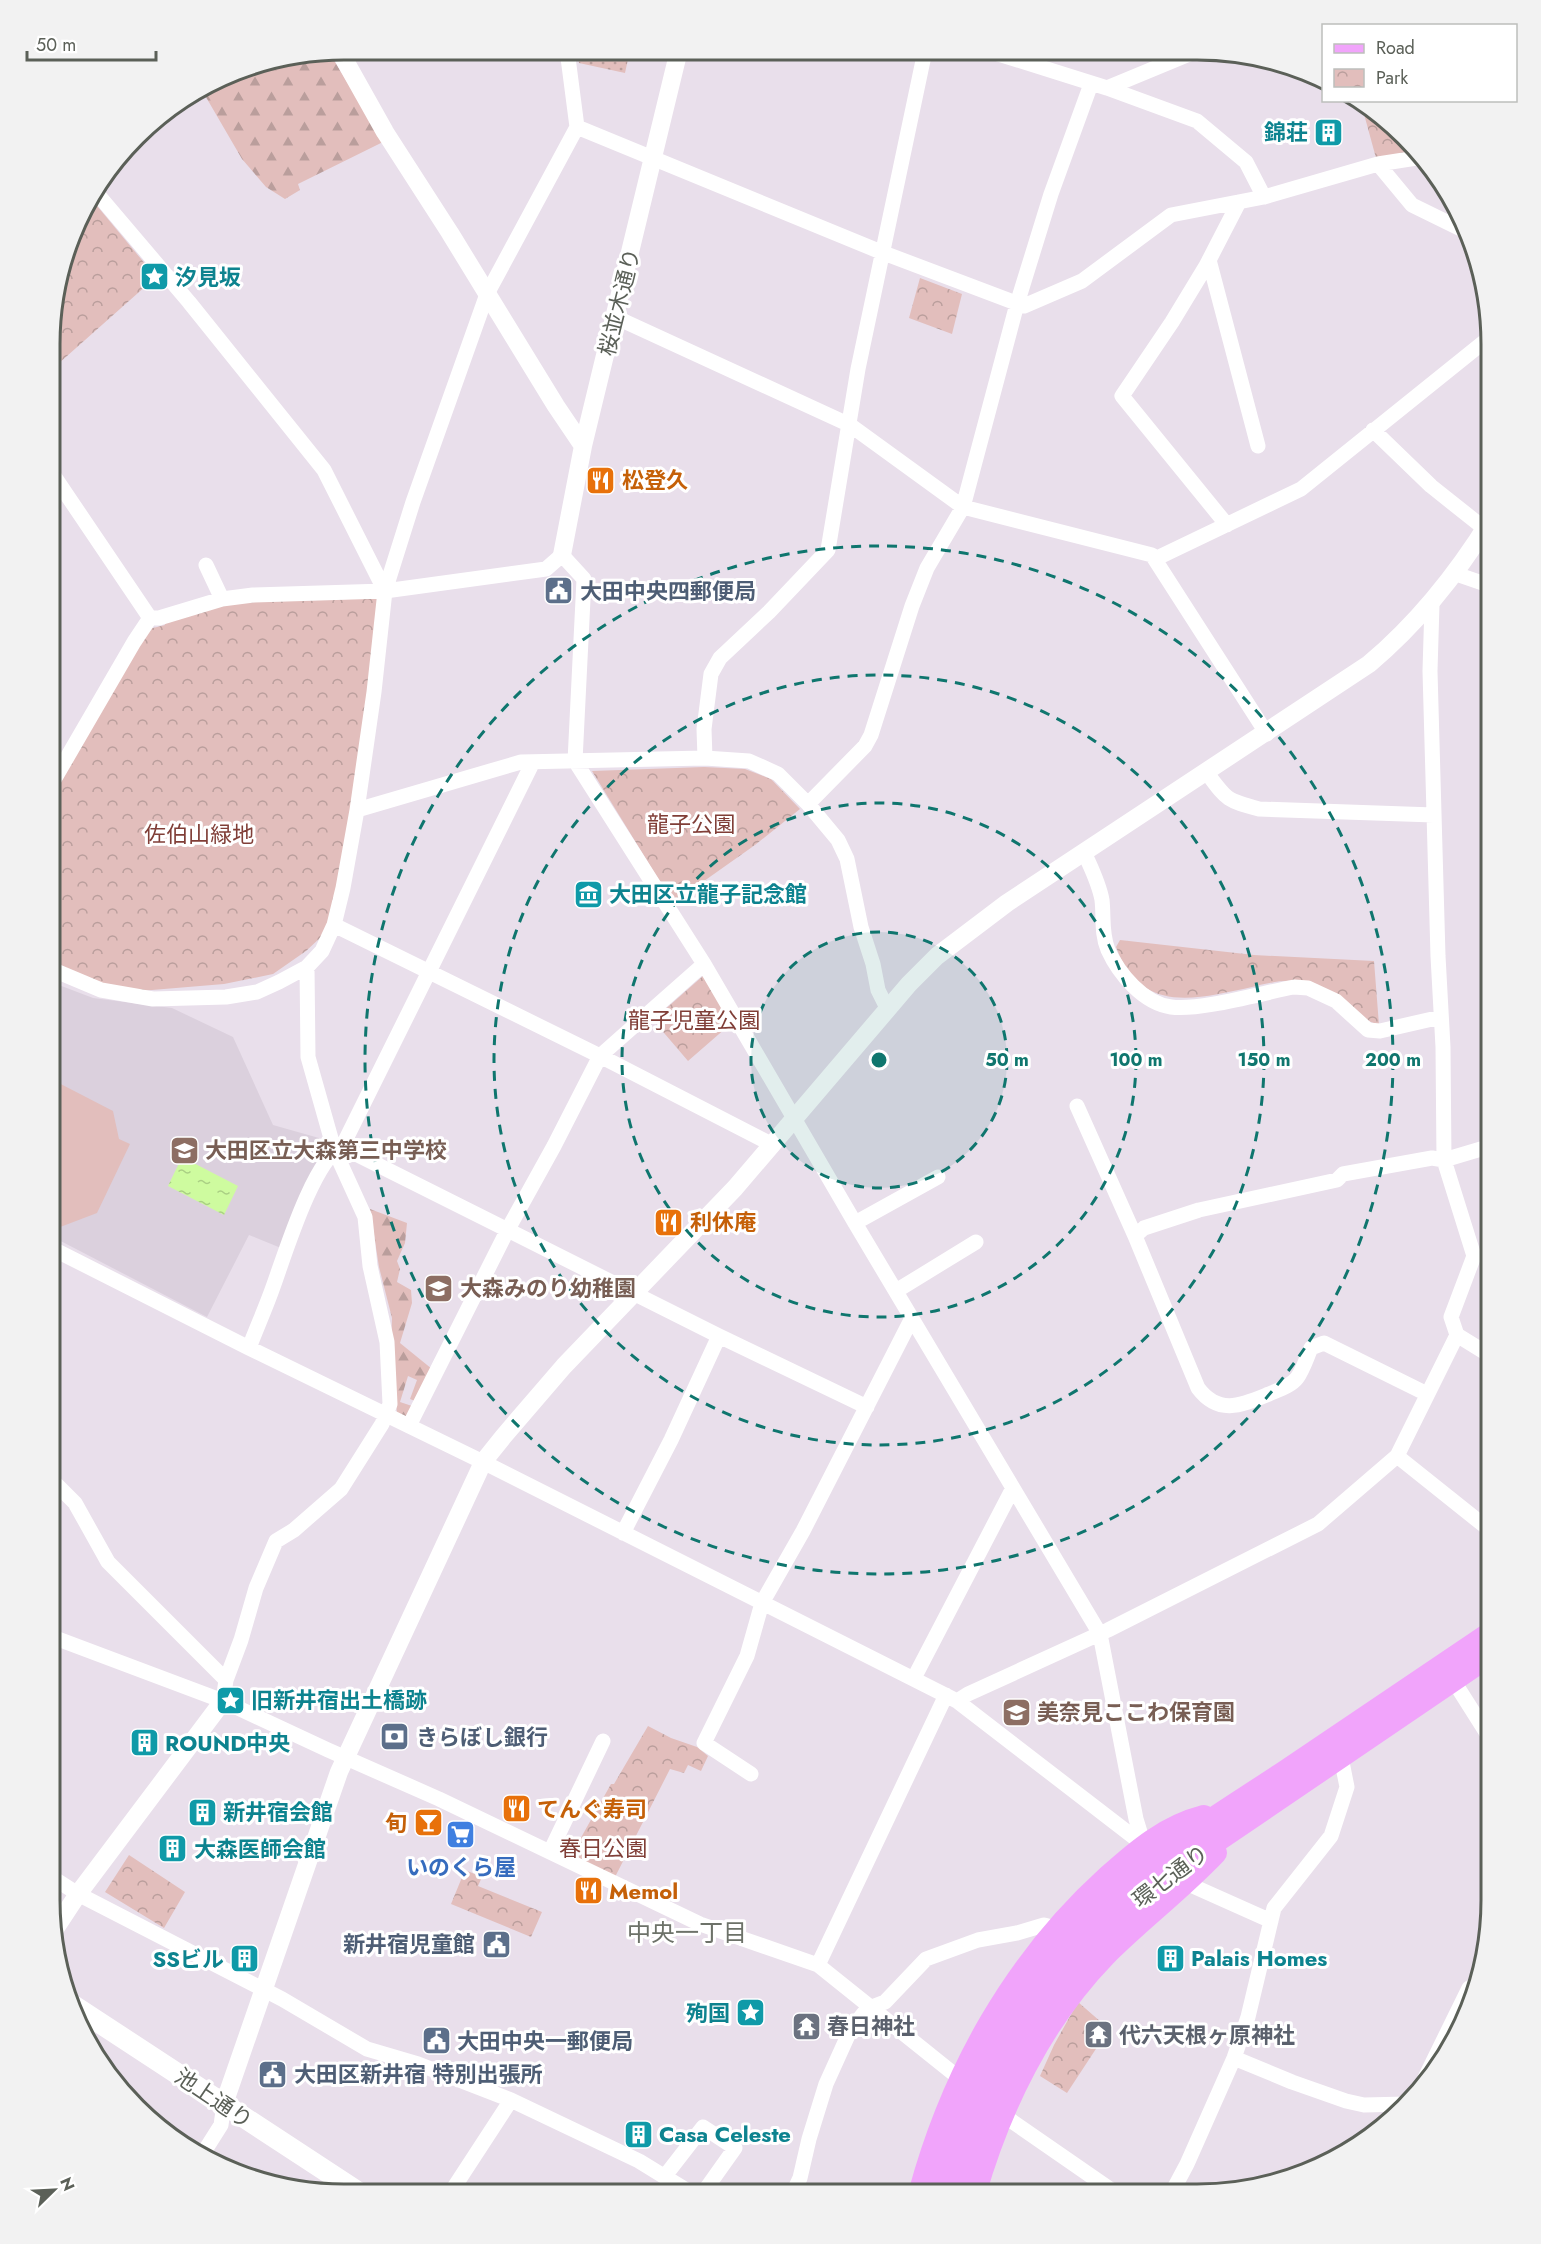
<svg xmlns="http://www.w3.org/2000/svg" width="1541" height="2244" viewBox="0 0 1541 2244" font-family="Jost,'Noto Sans JP',sans-serif">
  <style>
    .education { fill: #dbd0dd }
    .grass { fill: url(#grass-dots) }
    .forest { fill: url(#forest-firs); fill-rule: evenodd }
    .park { fill: url(#park-crowns) }
    .pitch { fill: #e2bebc }
    .water { fill: url(#water-ripples) }
    .lines { fill: none; stroke-linecap: round; stroke-linejoin: round }
    .minor { stroke: #fff; stroke-width: 15 }
    .tertiary { stroke: #fff; stroke-width: 18 }
    .secondary { stroke: #fff; stroke-width: 21 }
    .primary { stroke: #f1a4fb; stroke-width: 22 }
    .ring { fill: none; stroke: #0f766e; stroke-width: 3; stroke-dasharray: 10 8 }
    .labels { text-anchor: middle; dominant-baseline: central; stroke-width: 6; stroke-linejoin: round; paint-order: stroke }
    .culture-label { font-size: 22px; font-weight: bold; fill: #0d838f; stroke: #fff; text-anchor: start }
    .street-label { font-size: 22px; fill: #5b6058; stroke: #fff }
    .food-label { font-size: 22px; font-weight: bold; fill: #c56008; stroke: #fff; text-anchor: start }
    .service-label { font-size: 22px; font-weight: bold; fill: #4e5e75; stroke: #fff; text-anchor: start }
    .park-label { font-size: 22px; fill: #803e37; stroke: #fff }
    .education-label { font-size: 22px; font-weight: bold; fill: #785e54; stroke: #fff; text-anchor: start }
    .shop-label { font-size: 22px; font-weight: bold; fill: #366cbe; stroke: #fff }
    .worship-label { font-size: 22px; font-weight: bold; fill: #5b616d; stroke: #fff; text-anchor: start }
    .neighbourhood-label { font-size: 24px; fill: #6d7269; stroke: #fff }
    .rim { fill: none; stroke: #5b6058; stroke-width: 3 }
    .centre { fill: #0f766e; stroke: #fff; stroke-width: 3 }
    .ring-label { font-size: 18px; text-anchor: middle; font-weight: bold; fill: #0f766e; stroke: #fff; stroke-width: 6; stroke-linejoin: round; paint-order: stroke }
  </style>
  <defs>
    <pattern id="grass-dots" width="8" height="8" patternUnits="userSpaceOnUse" patternTransform="scale(1.5)"><rect width="8" height="8" fill="#e2bebc"/><path d="M2 2h.1M6 6h.1" fill="none" stroke="#ba9e9c" stroke-width="1.8" stroke-linecap="round"/></pattern>
    <pattern id="forest-firs" width="22" height="20" patternUnits="userSpaceOnUse" patternTransform="scale(1.5)"><rect width="22" height="20" fill="#e2bebc"/><path d="M5 1l3.5 6h-7zM16 11l3.5 6h-7z" fill="#ba9e9c"/></pattern>
    <pattern id="park-crowns" width="20" height="18" patternUnits="userSpaceOnUse" patternTransform="scale(1.5)"><rect width="20" height="18" fill="#e2bebc"/><path d="M2 6a3 3 0 1 1 6 0M12 15a3 3 0 1 1 6 0" fill="none" stroke="#ba9e9c"/></pattern>
    <pattern id="water-ripples" width="26" height="14" patternUnits="userSpaceOnUse" patternTransform="scale(1.5)"><rect width="26" height="14" fill="#cefb9f"/><path d="M2 4q2-2 4 0t4 0M15 11q2-2 4 0t4 0" fill="none" stroke="#aacf84"/></pattern>
  </defs>
  <rect width="100%" height="100%" fill="#e9dfeb"/>
  <!-- education -->
  <path class="education" d="M51,982L93,998L172,1008L233,1037L273,1125L319,1138L317,1162L281,1248L249,1235L207,1317L51,1236Z"/>
  <!-- grass -->
  <path class="grass" d="M577,50H630L625,73L579,63Z"/>
  <!-- forest -->
  <path class="forest" d="M329,52L383,142L298,184L300,190L285,199L266,187L242,159L203,92L249,65Z
    M370,1209L407,1223L405,1243L397,1261L400,1269L397,1282L411,1290L412,1303L400,1343L432,1369L408,1418L397,1413L391,1350L392,1318L379,1267ZM408,1376L417,1380L410,1399L415,1401L412,1406L400,1402Z"/>
  <!-- park -->
  <path class="park" d="M1376,111L1418,152L1376,158L1364,114Z
    M93,201L156,277L58,364L52,356V305L85,208Z
    M920,278L962,294L952,334L909,318Z
    M382,598L334,925L306,951L273,974L224,984L116,993L51,965V791L149,626L153,628L165,625L163,620L222,603Z
    M704,767L745,769L771,779L800,809L755,845L673,903L592,771Z
    M1120,940L1254,955L1374,961L1379,1025L1371,1022C1356,1015 1305,983 1293,981C1280,980 1265,984 1252,987C1196,999 1141,1015 1116,947Z
    M704,975L734,1021L688,1061L653,1020Z
    M648,1726L671,1738L697,1747L708,1756L701,1771L688,1765L684,1773L670,1769L614,1879L569,1859L611,1784H614Z
    M129,1855L185,1892L164,1928L105,1892Z
    M465,1870L482,1877L478,1886L542,1912L531,1937L451,1904Z
    M1078,2002L1109,2029L1067,2093L1040,2076L1054,2045Z"/>
  <!-- pitch -->
  <path class="pitch" d="M51,1079L113,1111L119,1139L130,1144L97,1213L55,1229L51,1227Z"/>
  <!-- water -->
  <path class="water" d="M182,1157L238,1186L224,1215L168,1186Z"/>
  <g class="lines">
    <!-- minor -->
    <path class="minor" d="M989,51L1107,88L1194,52
      M1107,88L1197,121L1246,162L1264,197
      M577,127L881,252L1024,306L1082,281L1171,215L1264,197L1378,164L1423,157
      M1378,164L1412,205L1465,231
      M94,190L189,302L324,470L385,591
      M1209,260L1258,446
      M615,317L850,425L963,507L1152,555L1267,734
      M1373,430L1431,486L1485,529
      M52,473L150,618
      M1227,525L1122,396L1172,322L1206,266L1239,202
      M1155,559L1301,489L1490,337
      M206,565L222,599
      M1456,574L1491,586
      M705,758L704,729L711,674L720,658L769,612L828,550L858,369L925,51
      M1207,773C1227,800 1226,800 1259,809L1434,815
      M51,785L134,642L150,618
      M808,804L865,746L871,735L912,606L927,568L963,507L1017,304L1051,194L1091,84
      M357,810L521,762L705,758L749,761L778,774L808,804L838,840L847,859L861,927L873,964L878,990L888,1010
      M1084,852C1091,868 1099,883 1102,900C1104,917 1101,933 1108,950C1119,974 1143,1003 1171,1007C1200,1011 1262,993 1294,987L1308,988L1336,1001L1368,1030L1380,1031L1441,1017
      M334,925L600,1056L773,1145
      M51,969L101,990L153,999L226,997L257,992L279,982L307,967L322,951L334,925L343,888L357,810L374,692L385,591L413,502L487,294L577,127L567,50
      M1077,1106L1135,1236L1198,1388C1219,1416 1242,1405 1269,1394C1278,1390 1291,1386 1297,1378C1303,1370 1307,1357 1311,1348L1324,1343L1427,1394
      M342,1147L719,1336L867,1407
      M855,1223L938,1177
      M1135,1236L1144,1228L1199,1210L1337,1180L1343,1174L1432,1158L1444,1160L1491,1146
      M51,1248L249,1348L483,1462L957,1701L1144,1845L1136,1819L1100,1634L855,1223L704,964L575,761L584,579L562,555L546,569L385,591L253,595L222,599L159,618H150
      M896,1291L976,1242
      M1457,1335L1491,1356
      M249,1348C257,1327 266,1307 273,1287C284,1257 314,1158 342,1147L533,762
      M409,1426L508,1229L554,1146L600,1056L704,964
      M1397,1456L1491,1531
      M50,1478L75,1503L108,1562L226,1680
      M623,1533L671,1440L719,1336
      M50,1636L223,1701L328,1750L439,1799L700,1924L818,1965L959,2078
      M914,1678L1013,1488
      M1453,1680L1491,1740
      M223,1701L226,1680L241,1640L256,1588L276,1541L294,1530L341,1489L382,1424L390,1404L387,1342L370,1266L365,1217L334,1149L308,1057L307,967
      M957,1701L968,1694L1108,1630L1318,1524L1397,1456L1457,1335L1451,1317L1474,1256L1444,1160L1443,1047L1438,956L1430,671L1432,604
      M751,1774L704,1743L747,1656L762,1603L803,1531L912,1318
      M1490,1775L1491,1774
      M550,1852L603,1741
      M50,1876L78,1894L282,1999L367,2049L418,2064L511,2100L639,2161L691,2193
      M1186,1883L1271,1921
      M818,1965L946,1695
      M1234,2058L1292,2082L1346,2101L1364,2105L1406,2104
      M1419,2090L1469,1988L1478,1983
      M1003,2115L1117,2194
      M202,2155L221,2125L224,2104
      M665,2176L703,2127L735,2148L703,2193
      M451,2192L511,2100
      M793,2193L800,2178L809,2139L826,2084L850,2031L863,2014L872,2007L885,2002L926,1959L978,1940L1017,1933L1044,1925L1056,1928
      M1171,2194L1187,2164L1234,2058L1248,2017L1274,1908L1331,1836L1347,1787L1341,1757"/>
    <!-- tertiary -->
    <path class="tertiary" d="M339,50L385,132L450,233L556,406L583,446
      M562,555L583,446L679,50
      M53,1932L78,1894L223,1701
      M224,2104L339,1772L478,1473L483,1462L503,1437L564,1366L735,1188L909,984L937,956L1007,903L1369,664C1419,622 1457,574 1491,519"/>
    <!-- secondary -->
    <path class="secondary" d="M71,2004L358,2192"/>
    <!-- primary -->
    <path class="primary" d="M919,2194C952,2072 1014,1961 1108,1876C1137,1850 1165,1826 1204,1816
      M940,2194C957,2138 976,2081 1005,2030C1041,1966 1094,1910 1150,1864C1193,1829 1242,1800 1288,1769C1356,1723 1423,1678 1491,1632
      M959,2194L989,2106L1015,2046L1057,1985L1079,1959L1129,1907L1182,1865L1491,1655
      M975,2194C1000,2107 1042,2021 1105,1956C1141,1920 1181,1890 1216,1853"/>
  </g>
  <!-- distance rings -->
  <circle cx="879" cy="1060" r="128" fill="#0f766e" fill-opacity=".12"/>
  <g class="ring">
    <circle cx="879" cy="1060" r="128"/>
    <circle cx="879" cy="1060" r="257"/>
    <circle cx="879" cy="1060" r="385"/>
    <circle cx="879" cy="1060" r="514"/>
  </g>
  <!-- icons -->
  <defs>
    <symbol id="building-square" viewBox="-11 -11 22 22"><rect x="-9" y="-9" width="18" height="18" rx="4" fill="#0f9aa8" stroke="#fff"/><path d="M-4-6H4V6H1V3H-1V6H-4ZM-2.5-4.3h1.7v1.8h-1.7ZM.8-4.3h1.7v1.8H.8ZM-2.5-1h1.7V.8h-1.7ZM.8-1h1.7V.8H.8Z" fill="#fff"/></symbol>
    <symbol id="sight-square" viewBox="-11 -11 22 22"><rect x="-9" y="-9" width="18" height="18" rx="4" fill="#0f9aa8" stroke="#fff"/><path d="M0-6L1.8-2.2L6-1.7L2.9 1.2L3.7 5.4L0 3.3L-3.7 5.4L-2.9 1.2L-6-1.7L-1.8-2.2Z" fill="#fff"/></symbol>
    <symbol id="restaurant-square" viewBox="-11 -11 22 22"><rect x="-9" y="-9" width="18" height="18" rx="4" fill="#e8710a" stroke="#fff"/><path d="M-5-6h1v4h1v-4h1v4h1v-4h1v5L-1.5 .5V6h-2V.5L-5-1ZM5-6V6H3V1.5H1.5Q1.5-4 5-6Z" fill="#fff"/></symbol>
    <symbol id="civic-square" viewBox="-11 -11 22 22"><rect x="-9" y="-9" width="18" height="18" rx="4" fill="#5c6f8a" stroke="#fff"/><path d="M-.6-6.5H3V-4.5H.6V-3L4-1V1h2V6H-6V1h2V-1L-.6-3ZM-1.2 2.5V6h2.4V2.5Z" fill="#fff"/></symbol>
    <symbol id="museum-square" viewBox="-11 -11 22 22"><rect x="-9" y="-9" width="18" height="18" rx="4" fill="#0f9aa8" stroke="#fff"/><path d="M0-6L6-3V-2H-6V-3ZM-5-1h2V3h-2ZM-1-1h2V3h-2ZM3-1h2V3H3ZM-6 4H6V6H-6Z" fill="#fff"/></symbol>
    <symbol id="school-square" viewBox="-11 -11 22 22"><rect x="-9" y="-9" width="18" height="18" rx="4" fill="#8d6e63" stroke="#fff"/><path d="M0-5L7-2L0 1L-7-2ZM-4 1L0 2.5L4 1V4Q0 6-4 4Z" fill="#fff"/></symbol>
    <symbol id="bank-square" viewBox="-11 -11 22 22"><rect x="-9" y="-9" width="18" height="18" rx="4" fill="#5c6f8a" stroke="#fff"/><path d="M-6-4H6V4H-6ZM0-2.3a2.3 2.3 0 1 0 0 4.6a2.3 2.3 0 1 0 0-4.6Z" fill="#fff"/></symbol>
    <symbol id="bar-square" viewBox="-11 -11 22 22"><rect x="-9" y="-9" width="18" height="18" rx="4" fill="#e8710a" stroke="#fff"/><path d="M-6-5H6L.8 .8V4.5H3.5V6h-7V4.5H-.8V.8Z" fill="#fff"/></symbol>
    <symbol id="supermarket-square" viewBox="-11 -11 22 22"><rect x="-9" y="-9" width="18" height="18" rx="4" fill="#3f7fe0" stroke="#fff"/><path d="M-6-5.5h2.5l.6 2H6L4.5 2H-2.5L-4.4-4H-6ZM-1.5 3.2a1.3 1.3 0 1 0 .1 0ZM3 3.2a1.3 1.3 0 1 0 .1 0Z" fill="#fff"/></symbol>
    <symbol id="temple-square" viewBox="-11 -11 22 22"><rect x="-9" y="-9" width="18" height="18" rx="4" fill="#6b7280" stroke="#fff"/><path d="M0-6L5-2H3V0L6.5 2.5H4V6H1.5V3h-3V6H-4V2.5H-6.5L-3 0V-2H-5Z" fill="#fff"/></symbol>
  </defs>
  <g fill-rule="evenodd">
    <use href="#building-square" x="1312" y="116" width="33" height="33"/>
    <use href="#sight-square" x="138" y="260" width="33" height="33"/>
    <use href="#restaurant-square" x="584" y="464" width="33" height="33"/>
    <use href="#civic-square" x="542" y="574" width="33" height="33"/>
    <use href="#museum-square" x="572" y="878" width="33" height="33"/>
    <use href="#school-square" x="168" y="1134" width="33" height="33"/>
    <use href="#restaurant-square" x="652" y="1206" width="33" height="33"/>
    <use href="#school-square" x="422" y="1272" width="33" height="33"/>
    <use href="#sight-square" x="214" y="1684" width="33" height="33"/>
    <use href="#school-square" x="1000" y="1696" width="33" height="33"/>
    <use href="#bank-square" x="378" y="1720" width="33" height="33"/>
    <use href="#building-square" x="128" y="1726" width="33" height="33"/>
    <use href="#restaurant-square" x="500" y="1792" width="33" height="33"/>
    <use href="#building-square" x="186" y="1796" width="33" height="33"/>
    <use href="#bar-square" x="412" y="1806" width="33" height="33"/>
    <use href="#supermarket-square" x="444" y="1818" width="33" height="33"/>
    <use href="#building-square" x="156" y="1832" width="33" height="33"/>
    <use href="#restaurant-square" x="572" y="1874" width="33" height="33"/>
    <use href="#civic-square" x="480" y="1928" width="33" height="33"/>
    <use href="#building-square" x="1154" y="1942" width="33" height="33"/>
    <use href="#building-square" x="228" y="1942" width="33" height="33"/>
    <use href="#sight-square" x="734" y="1996" width="33" height="33"/>
    <use href="#temple-square" x="790" y="2010" width="33" height="33"/>
    <use href="#temple-square" x="1082" y="2018" width="33" height="33"/>
    <use href="#civic-square" x="420" y="2024" width="33" height="33"/>
    <use href="#civic-square" x="256" y="2058" width="33" height="33"/>
    <use href="#building-square" x="622" y="2118" width="33" height="33"/>
  </g>
  <g class="labels">
    <!-- culture labels -->
    <g class="culture-label">
      <text x="1308" y="132" text-anchor="end">錦荘</text>
      <text x="175" y="277">汐見坂</text>
      <text x="609" y="894">大田区立龍子記念館</text>
      <text x="251" y="1700">旧新井宿出土橋跡</text>
      <text x="165" y="1743">ROUND中央</text>
      <text x="223" y="1812">新井宿会館</text>
      <text x="194" y="1849">大森医師会館</text>
      <text x="1191" y="1958">Palais Homes</text>
      <text x="224" y="1959" text-anchor="end">SSビル</text>
      <text x="730" y="2013" text-anchor="end">殉国</text>
      <text x="659" y="2134">Casa Celeste</text>
    </g>
    <!-- street labels -->
    <g class="street-label">
      <text transform="translate(619 302) rotate(-76)">桜並木通り</text>
      <text transform="translate(1170 1876) rotate(-37)">環七通り</text>
      <text transform="translate(214 2098) rotate(34)">池上通り</text>
    </g>
    <!-- food labels -->
    <g class="food-label">
      <text x="622" y="480">松登久</text>
      <text x="690" y="1222">利休庵</text>
      <text x="537" y="1809">てんぐ寿司</text>
      <text x="407" y="1823" text-anchor="end">旬</text>
      <text x="609" y="1891">Memol</text>
    </g>
    <!-- service labels -->
    <g class="service-label">
      <text x="580" y="591">大田中央四郵便局</text>
      <text x="416" y="1737">きらぼし銀行</text>
      <text x="475" y="1944" text-anchor="end">新井宿児童館</text>
      <text x="457" y="2041">大田中央一郵便局</text>
      <text x="294" y="2074">大田区新井宿 特別出張所</text>
    </g>
    <!-- park labels -->
    <g class="park-label">
      <text x="691" y="824">龍子公園</text>
      <text x="199" y="834">佐伯山緑地</text>
      <text x="694" y="1020">龍子児童公園</text>
      <text x="603" y="1848">春日公園</text>
    </g>
    <!-- education labels -->
    <g class="education-label">
      <text x="205" y="1150">大田区立大森第三中学校</text>
      <text x="460" y="1288">大森みのり幼稚園</text>
      <text x="1037" y="1712">美奈見ここわ保育園</text>
    </g>
    <!-- shop labels -->
    <g class="shop-label">
      <text x="461" y="1867">いのくら屋</text>
    </g>
    <!-- worship labels -->
    <g class="worship-label">
      <text x="827" y="2026">春日神社</text>
      <text x="1119" y="2035">代六天根ヶ原神社</text>
    </g>
    <!-- neighbourhood labels -->
    <g class="neighbourhood-label">
      <text x="687" y="1932">中央一丁目</text>
    </g>
  </g>
  <!-- crop -->
  <path d="M0 0H1541V2244H0ZM344 60H1197A284 284 0 0 1 1481 344V1900A284 284 0 0 1 1197 2184H344A284 284 0 0 1 60 1900V344A284 284 0 0 1 344 60Z" fill="#f2f2f2" fill-rule="evenodd"/>
  <path class="rim" d="M344 60H1197A284 284 0 0 1 1481 344V1900A284 284 0 0 1 1197 2184H344A284 284 0 0 1 60 1900V344A284 284 0 0 1 344 60Z"/>
  <circle cx="879" cy="1060" r="9" class="centre"/>
  <g class="ring-label">
    <text x="1007" y="1066">50 m</text>
    <text x="1136" y="1066">100 m</text>
    <text x="1264" y="1066">150 m</text>
    <text x="1393" y="1066">200 m</text>
  </g>
  <!-- legend -->
  <rect x="1322" y="24" width="195" height="78" fill="#ffffff" stroke="#bdbfbc" stroke-width="1.5"/>
  <rect x="1334" y="44" width="30" height="9" fill="#f1a4fb" stroke="#bdbfbc" stroke-width="1.5"/>
  <text x="1376" y="54" font-size="18" fill="#5b6058">Road</text>
  <rect x="1334" y="69" width="30" height="18" fill="url(#park-crowns)" stroke="#bdbfbc" stroke-width="1.5"/>
  <text x="1376" y="84" font-size="18" fill="#5b6058">Park</text>
  <!-- north arrow -->
  <g transform="translate(54 2190) rotate(66)" stroke="#ffffff" stroke-width="4.5" paint-order="stroke">
  <path d="M0-4.5L10 22L0 15L-10 22Z" fill="#5b6058"/>
  <text y="-9" font-size="16" font-weight="bold" text-anchor="middle" fill="#5b6058">N</text>
  </g>
  <!-- scale -->
  <path d="M27 51v9h129v-9" fill="none" stroke="#5b6058" stroke-width="3"/>
  <text x="36" y="51" font-size="18" fill="#5b6058" stroke="#ffffff" stroke-width="4.5" paint-order="stroke">50 m</text>
</svg>
